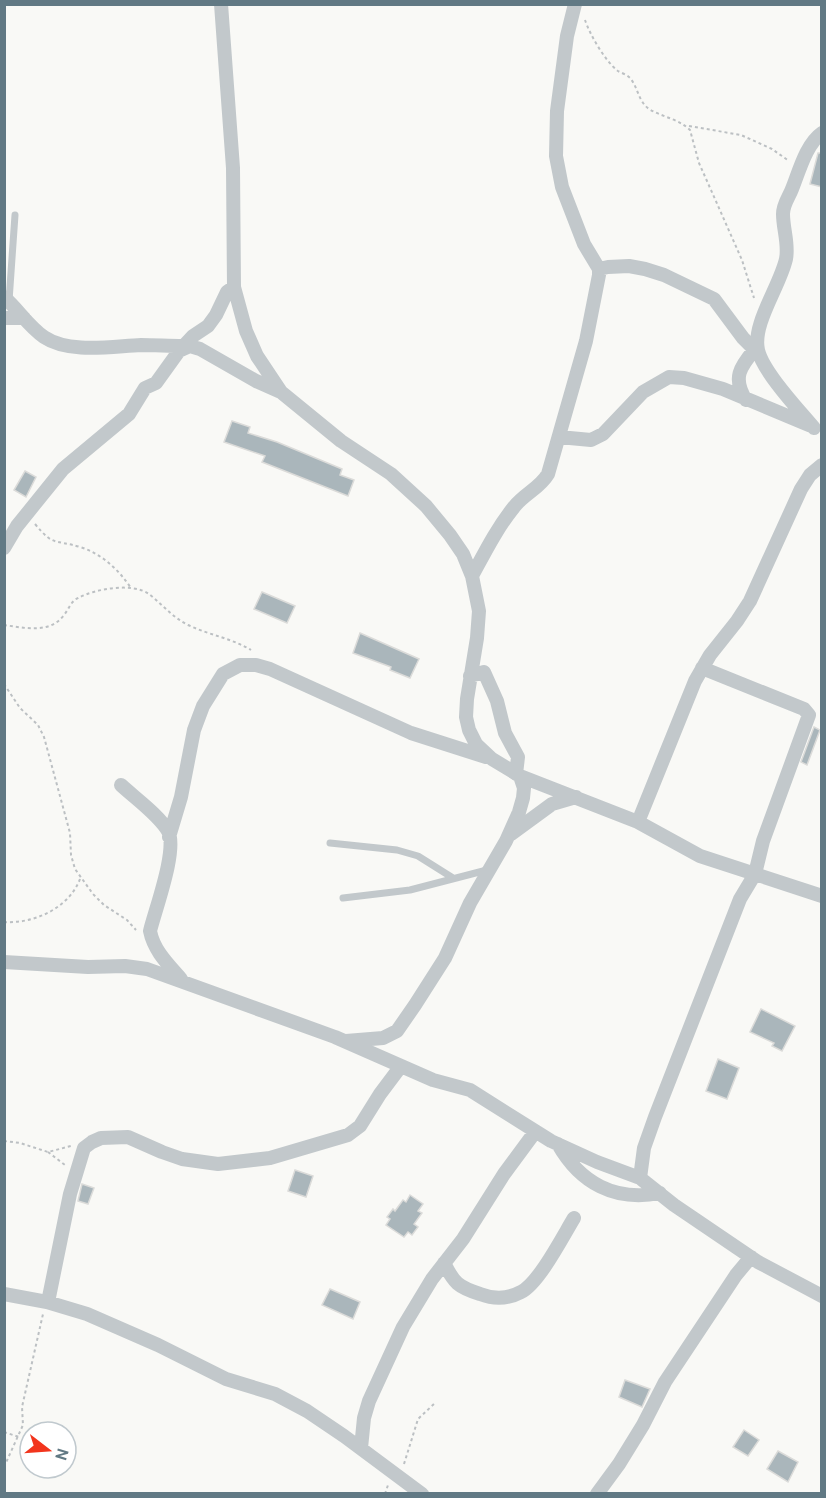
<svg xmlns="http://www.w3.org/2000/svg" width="826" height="1498" viewBox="0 0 826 1498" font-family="Cabin,sans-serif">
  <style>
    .building { fill: #aab6bb; stroke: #dbdbd9; stroke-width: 1.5 }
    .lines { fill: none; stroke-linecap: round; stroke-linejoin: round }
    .path { stroke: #bcc0c3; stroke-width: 2; stroke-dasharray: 3 3; stroke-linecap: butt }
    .service { stroke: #c2c8cb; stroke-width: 7 }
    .minor { stroke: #c2c8cb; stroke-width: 14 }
  </style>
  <rect width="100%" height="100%" fill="#f9f9f6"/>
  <!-- building -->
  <path class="building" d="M818,153H822V187L810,184Z
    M232,421L250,427L248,433L277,442L342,469L340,475L354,480L348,496L262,462L265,456L224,442Z
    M25,471L36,477L26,497L14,490Z
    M262,592L295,606L287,623L254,609Z
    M360,633L419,659L410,678L390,670L391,667L353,653Z
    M814,727L820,730L807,765L801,762Z
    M761,1009L795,1026L782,1051L772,1046L774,1043L750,1032Z
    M718,1059L739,1068L727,1099L706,1091Z
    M295,1170L313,1176L306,1197L288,1191Z
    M82,1184L94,1188L88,1204L78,1201Z
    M410,1195L423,1204L418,1211L422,1213L414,1224L418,1227L412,1235L408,1232L404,1237L386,1225L390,1219L387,1217L393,1209L395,1211L403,1200L406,1202Z
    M330,1289L360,1302L353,1319L322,1305Z
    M625,1380L650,1389L642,1407L619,1397Z
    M744,1430L759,1440L748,1456L733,1447Z
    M778,1451L798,1462L788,1482L767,1469Z"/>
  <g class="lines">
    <!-- path -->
    <path class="path" d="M585,20C590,35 605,61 618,71C621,73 626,74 630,78C638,87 638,101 649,109C662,117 679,119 690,130L699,163L742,260L754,298
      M689,126L741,135L772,149L789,161
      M35,524C54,547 54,539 80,547C102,554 118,569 131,588
      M4,625C25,628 50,634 64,615C69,609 71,601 78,598C95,589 132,582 149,594C162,604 172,617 188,625C209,635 231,638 251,650
      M4,684L20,708L38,725L44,737L70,833L71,855L75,869L93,894L104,905L127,920L136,930
      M4,922C34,924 69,908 80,879
      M4,1141L20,1143L48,1152L71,1146
      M48,1152L65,1165
      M4,1432L19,1437
      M404,1464L418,1419L435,1403
      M4,1467L23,1425L22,1407L43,1314
      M385,1494L388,1485"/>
    <!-- service -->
    <path class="service" d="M9,301L15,215
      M330,843L397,850L418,856L453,878
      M343,898L410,890L487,870"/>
    <!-- minor -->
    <path class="minor" d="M221,4L233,168L234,287L246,331L257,356L281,392L341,441L391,474L426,506L450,535L463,554L472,576L479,611L477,638L467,699L466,717L469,730L476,744L492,759L520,776L638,822L700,856L822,896
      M599,269L608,267L629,266L645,269L664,275L714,299L743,338L758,353
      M4,297C18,309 28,326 44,337C69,354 113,346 141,345C155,345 169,346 183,346
      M4,318H24
      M179,351L190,346L200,349L256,381L281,392
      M746,400C732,378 740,367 755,349
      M814,428C799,410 763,372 758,350C752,324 780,286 786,259C789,244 783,229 783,214C783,204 789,197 792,189C799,172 806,144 822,133
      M559,437L591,440L603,434L643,392L669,377L684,378L723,389L809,425
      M4,548L17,526L63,469L129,414L145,388L156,383L179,351L193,336L208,326L216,315L227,292L234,287
      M472,576C485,552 497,528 514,507C524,494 540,488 548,474L586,341L599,275V269L584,244L562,187L556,156L557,111L567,36L575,4
      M470,676L484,672L497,701L505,733L518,757L516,774
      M121,785C135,798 159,815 168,831C178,849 155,910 150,931C154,951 168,964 181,979
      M638,822L695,681L710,655L737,621L750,601L801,489L810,475L822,465
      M511,834L552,804L576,797
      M169,837L181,797L194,730L203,706L223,674L240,665H256L270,669L411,733L486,757
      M4,962L88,967L125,966L147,969L335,1037L433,1080L470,1090L551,1141L597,1162L640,1178L674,1205L758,1262L822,1296
      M346,1041L383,1038L397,1031L415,1005L445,958L470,903L506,841L519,812L523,798L524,788L520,776
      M558,1144C580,1183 615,1202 660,1193
      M640,1178L644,1148L655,1117L740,899L755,874L763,841L809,715L804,709L702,668
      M444,1263C454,1283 458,1287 480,1294C493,1299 508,1299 521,1292C539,1283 563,1236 574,1218
      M4,1294L47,1302L87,1314L158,1345L226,1379L275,1394L307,1411L344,1436L422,1494
      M48,1302L70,1194L84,1148L92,1142L101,1138L128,1137L162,1152L182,1159L218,1164L270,1158L348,1135L360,1126L380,1094L401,1066
      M361,1448L364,1418L369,1401L403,1327L432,1279L463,1239L504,1174L535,1132
      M597,1494L619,1464L643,1425L665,1382L736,1275L751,1257"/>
  </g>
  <!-- border -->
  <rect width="826" height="1498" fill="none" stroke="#617984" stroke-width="12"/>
  <!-- north arrow -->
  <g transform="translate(48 1450) rotate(107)"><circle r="28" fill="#ffffff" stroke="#c0c9ce" stroke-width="1.5"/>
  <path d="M0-4.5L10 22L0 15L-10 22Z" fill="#f2351d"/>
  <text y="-9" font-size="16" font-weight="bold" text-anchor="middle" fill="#617984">N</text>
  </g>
</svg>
